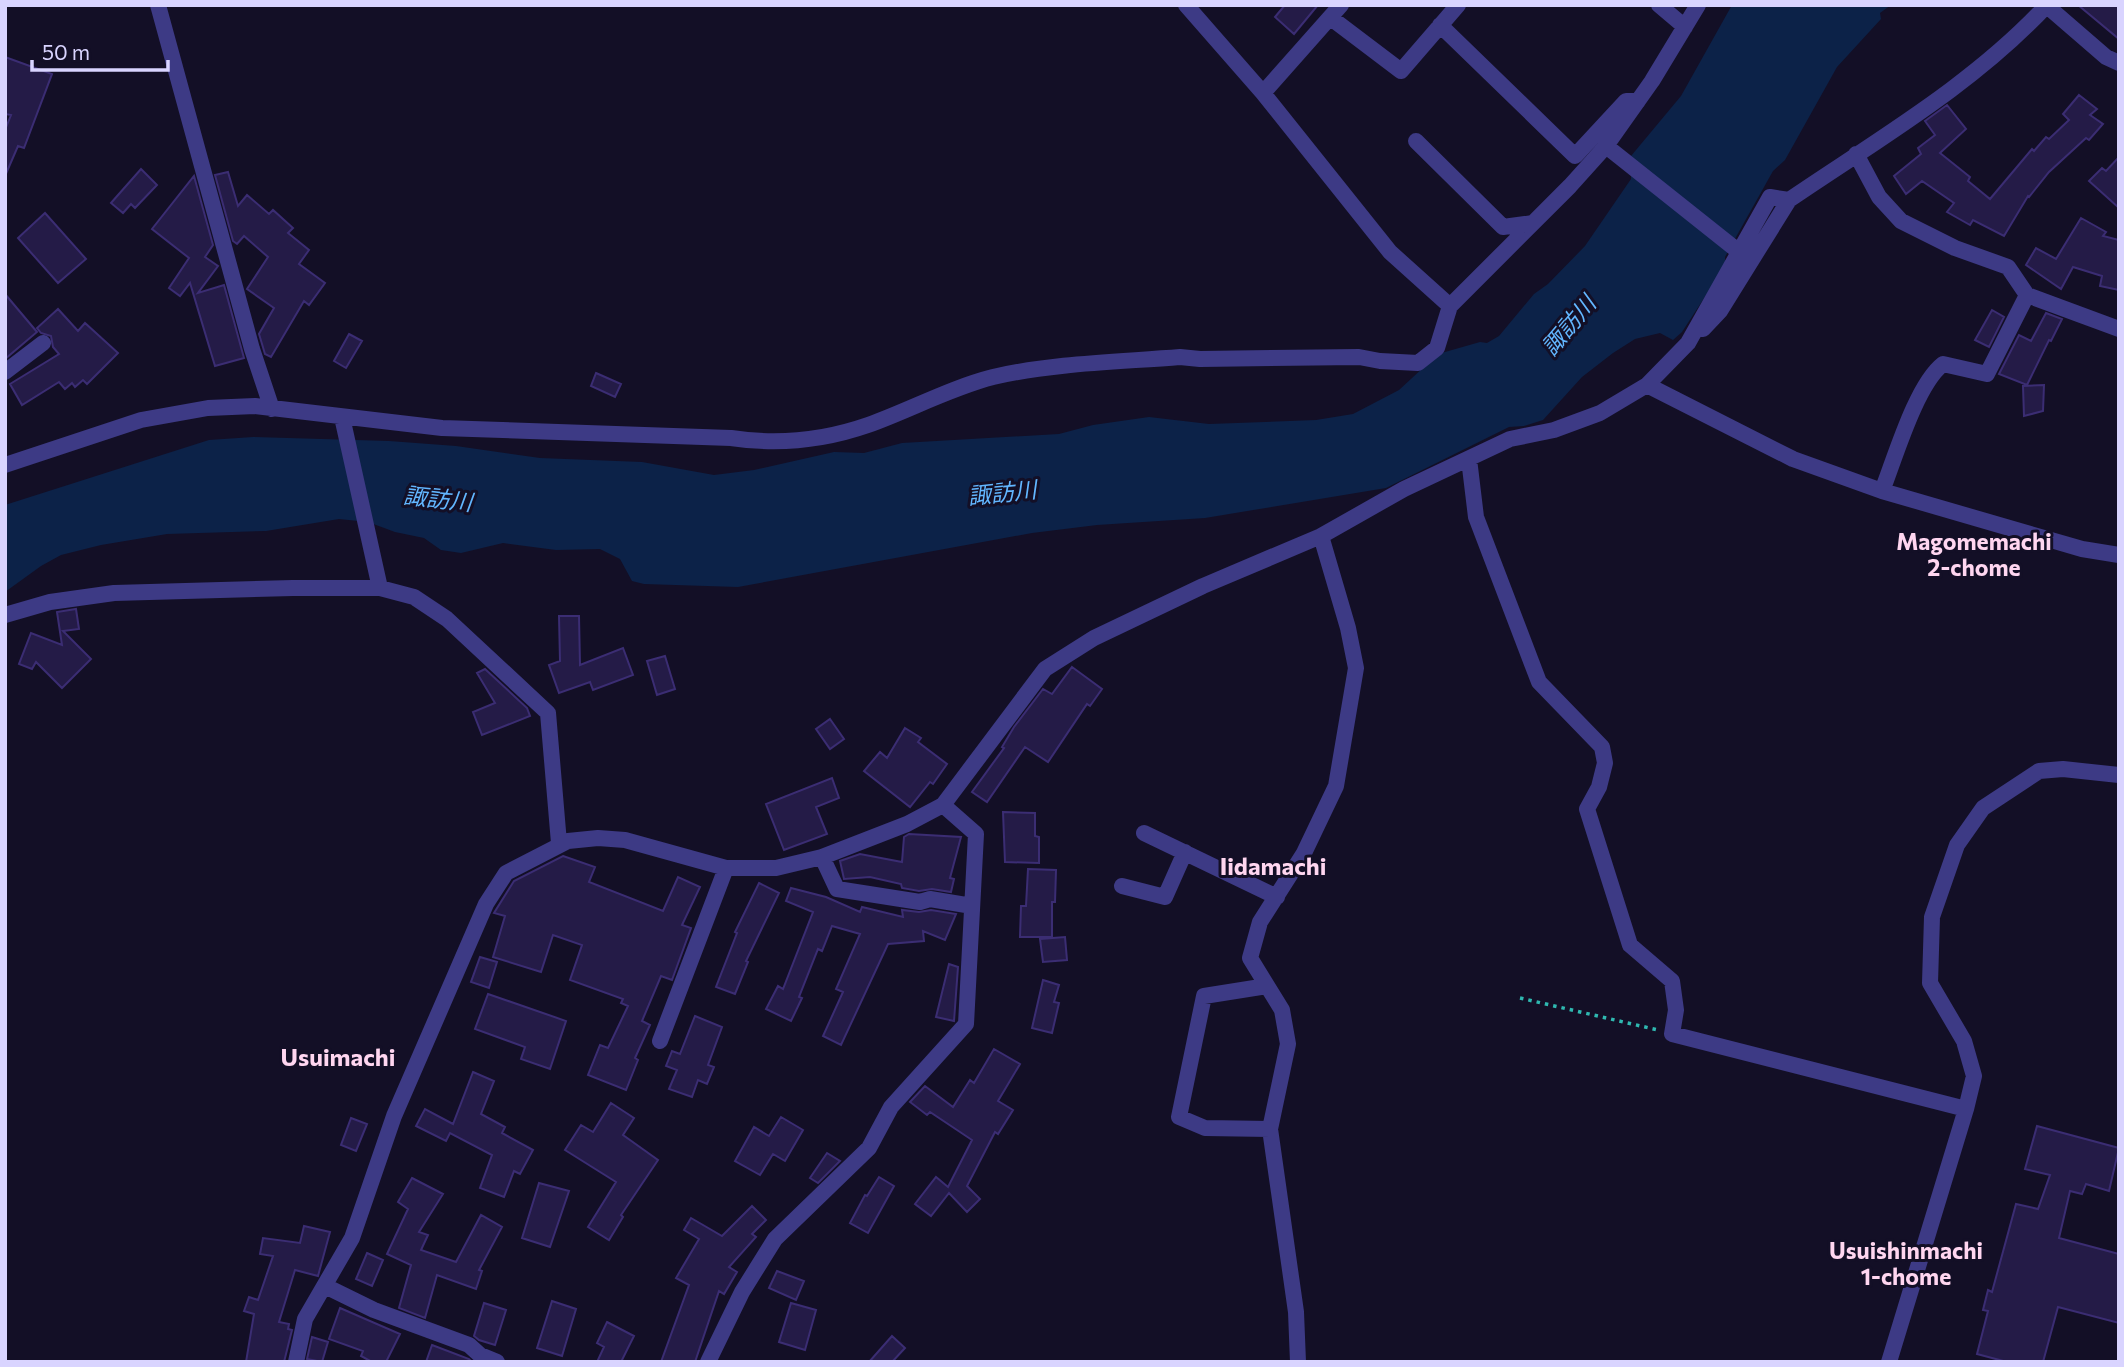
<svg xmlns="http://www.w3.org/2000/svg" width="2124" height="1367" viewBox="0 0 2124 1367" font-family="Commissioner,'Noto Sans JP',sans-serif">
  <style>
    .water { fill: #0c2248 }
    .building { fill: #241b47; stroke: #3b2d73; stroke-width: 2 }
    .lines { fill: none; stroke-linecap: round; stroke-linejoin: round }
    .path { stroke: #2fb8b0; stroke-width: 3.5; stroke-dasharray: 3.5 5; stroke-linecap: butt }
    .street { stroke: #3d3a85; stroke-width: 16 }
    .labels { text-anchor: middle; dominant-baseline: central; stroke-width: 6; stroke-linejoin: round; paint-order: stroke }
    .water-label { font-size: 23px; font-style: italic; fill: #62b6ff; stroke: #130f26 }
    .neighbourhood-label { font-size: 23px; font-weight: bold; fill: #ffd6f0; stroke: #130f26 }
    .quarter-label { font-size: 24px; font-weight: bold; fill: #ffd6f0; stroke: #130f26 }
  </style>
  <rect width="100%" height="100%" fill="#130f26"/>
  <!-- water -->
  <path class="water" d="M1732,5H1891L1880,13L1881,19L1837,67L1785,160L1773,171L1736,237L1725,257V266L1682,332L1673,340L1660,333L1635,339L1613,353L1582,377L1543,420L1524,426L1509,427L1386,488L1205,518L1097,525L1032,533L738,587L644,584L632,581L620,559L600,549L556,550L503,543L461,553L441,550L424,538L395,532L368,522L339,519L266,531L167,534L101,545L61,555L41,566L5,592V505L209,440L253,437L389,441L456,446L540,458L642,462L714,475L754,470L834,452L864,453L902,443L1059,434L1093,425L1149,417L1209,424L1316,420L1353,414L1399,390L1438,354L1480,342L1487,343L1499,336L1534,294L1548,284L1585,246L1631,179V156L1681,96Z"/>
  <!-- building -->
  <path class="building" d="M1285,5H1318L1294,34L1275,17Z
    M2078,5H2119V39Z
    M5,57L52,74L24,148L18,146L5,176V130L11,115L5,114Z
    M2079,95L2097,109L2090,115L2103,124L2089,140L2086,138L2049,172L2029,197L2028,196L2004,236L1973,220L1970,225L1947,212L1954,203L1922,181L1906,194L1894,176L1921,154L1918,148L1935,135L1925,121L1947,105L1966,129L1940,153L1970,177L1968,181L1990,199L2032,149L2034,151L2046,137L2049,139L2069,120L2063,114Z
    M2119,157V208L2089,181L2102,168L2106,171Z
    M141,169L157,185L135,208L131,204L123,213L111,203Z
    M228,172L238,206L247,195L269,214L273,210L293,228L288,233L309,250L299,264L325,283L309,305L304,301L271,357L265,354L259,334L274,308L247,289L268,257L244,236L237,244L233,241L215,175Z
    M194,176L213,245L205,257L218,266L198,293L224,285L244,358L215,366L190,283L180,296L169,288L189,258L152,229Z
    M45,213L86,259L58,283L18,238Z
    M2081,218L2106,232L2103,236L2119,240V290L2100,286L2102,276L2073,267L2061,289L2026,265L2036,248L2056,259Z
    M5,294L37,332L5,359Z
    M58,309L78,331L85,323L118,353L87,384L83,380L75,387L72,383L65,389L59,382L22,405L10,384L59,354L53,347L51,336L41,333L37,328Z
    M1992,310L2004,317L1989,347L1975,340Z
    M2046,313L2062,319L2051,341L2049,340L2027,385L1999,374L2019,335L2031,341Z
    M349,334L362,341L346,368L334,361Z
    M596,373L621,384L615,397L591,386Z
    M2044,385L2043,411L2024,416L2023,386Z
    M76,609L79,629L63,631L91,659L62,688L36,662L32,669L19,664L31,633L62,645L57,612Z
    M559,616H579L580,665L623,648L633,675L593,690L590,682L559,693L549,665L560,661Z
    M665,656L675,689L657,695L647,661Z
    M1072,667L1102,689L1090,706L1087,704L1048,762L1025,747L987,802L972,792L1004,748L1002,747L1014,727L1043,689L1052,694Z
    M485,669L527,708L530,716L482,735L473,712L495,703L477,673Z
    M830,719L844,739L830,749L816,729Z
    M905,728L921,738L918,742L947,764L933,784L930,782L910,807L864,771L880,752L887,758Z
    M832,778L839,798L816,807L827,834L784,850L766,804Z
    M1003,812L1035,813V836L1039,837V863L1005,862Z
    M909,834L961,837L950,878L954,879L951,892L932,889L919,891L902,888L901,884L870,877L844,879L840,861L860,854L902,862L904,837Z
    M563,856L595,867L589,882L663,911L678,877L700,887L682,925L691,928L672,980L661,976L642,1021L650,1025L635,1058L638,1060L626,1090L588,1075L600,1045L608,1048L628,1006L621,1003L623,999L570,980L582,945L553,935L541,972L493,957L505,916L494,913L514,881Z
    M1028,869L1056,870L1055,902H1052V937H1020L1021,906H1026Z
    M759,883L779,893L746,961L748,962L735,994L716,987L737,933L735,932Z
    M791,888L826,897L860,912L862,907L903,917L902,910L919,912L931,910L956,914L945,940L923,931L924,941L888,944L841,1045L823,1036L843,992L836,989L860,934L832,926L822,951L818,949L799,997L802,998L791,1021L766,1009L778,986L783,989L813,912L786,901Z
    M1065,937L1067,960L1043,962L1040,939Z
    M480,957L497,962L489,988L471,982Z
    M949,964L958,967L954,1021L936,1017Z
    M1043,980L1059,985L1054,1002L1059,1003L1052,1033L1032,1028Z
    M488,994L566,1021L550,1069L521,1059L525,1047L475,1029Z
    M695,1016L722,1027L708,1065L714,1067L707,1084L698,1080L692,1097L669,1089L677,1070L666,1066L672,1051L680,1054Z
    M994,1049L1020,1064L998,1101L1013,1110L998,1134L995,1132L967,1186L980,1199L967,1212L949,1193L931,1216L915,1204L936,1177L948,1187L972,1140L930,1112L927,1115L910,1102L925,1086L953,1107L970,1080L974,1083Z
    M473,1072L494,1081L481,1114L505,1127L502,1133L533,1150L520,1174L514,1171L504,1197L480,1188L492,1155L450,1133L446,1141L416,1126L425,1109L453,1124Z
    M611,1103L634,1118L623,1135L658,1160L621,1215L623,1217L609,1240L588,1227L616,1182L565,1150L581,1125L593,1132Z
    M781,1117L803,1130L785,1161L773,1154L760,1175L735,1161L754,1127L769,1136Z
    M351,1118L367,1124L356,1151L341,1145Z
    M2037,1126L2119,1148L2109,1191L2086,1184L2082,1194L2070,1191L2059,1238L2119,1254V1323L2058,1307L2043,1362H2007L1977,1354L1988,1311L1983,1310L1988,1290L1992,1292L2016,1204L2038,1209L2050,1175L2025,1169Z
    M827,1153L840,1161L818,1183L810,1178Z
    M879,1177L894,1186L868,1233L850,1223L865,1195L867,1196Z
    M412,1178L443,1194L419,1232L428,1235L421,1250L456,1262L481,1215L502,1227L479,1270L482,1271L476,1289L437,1275L425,1318L399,1308L411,1265L387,1254L408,1209L398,1202Z
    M539,1183L569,1191L550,1247L522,1238Z
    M752,1206L766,1220L752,1234L756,1237L729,1267L737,1272L724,1294L719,1291L695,1362H661L689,1285L676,1278L699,1239L684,1230L691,1218L722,1236Z
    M304,1226L330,1232L318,1276L295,1270L279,1322L289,1324L288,1329L292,1330L284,1362H246L254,1314L244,1311L249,1297L258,1300L273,1256L260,1254L263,1238L300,1243Z
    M367,1253L383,1260L372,1286L356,1279Z
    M777,1271L804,1281L796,1300L769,1288Z
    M552,1301L576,1309L562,1356L537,1348Z
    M484,1303L506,1310L495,1345L479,1340L474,1336Z
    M791,1303L816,1310L805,1350L779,1342Z
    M340,1308L400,1334L386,1362H372L361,1356L363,1351L329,1339Z
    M607,1322L634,1336L621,1362H597L604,1347L597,1343Z
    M892,1336L905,1348L892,1362H869Z
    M312,1337L328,1342L322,1362L307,1359Z
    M432,1345L469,1359L472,1362H426Z"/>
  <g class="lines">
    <!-- path -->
    <path class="path" d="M1520,998L1658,1030"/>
    <!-- street -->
    <path class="street" d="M158,5L252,349L272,409
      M1186,5L1263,93L1390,252L1450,306
      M1659,5L1685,27
      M2047,6L2106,57L2119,63
      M1331,18L1401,71L1458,5
      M1440,25L1575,156L1626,101H1638
      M1263,93L1341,5
      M1416,141L1503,227L1533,223
      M1606,146L1738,251
      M1856,154L1879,197L1901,221L1955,248L2008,267L2027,295L2119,329
      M1703,329L1720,311L1789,200
      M5,372L43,343
      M1647,385L1793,459L1882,491L2082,549L2119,555
      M342,417L380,588
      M1469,459L1476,517L1539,682L1602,747L1605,763L1599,787L1587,809L1630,945L1672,981L1676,1010L1672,1034L1966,1109
      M5,465L141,420L208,408L255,406L442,428L731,438C777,445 825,440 868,425C910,410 950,388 993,377C1054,363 1118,362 1180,357L1200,359L1359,357L1380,361L1418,363L1437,348L1450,306L1570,186L1606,146L1652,81L1698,5
      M1882,491C1895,458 1916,385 1943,364L1987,374L2027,295
      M5,615L50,602L114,593L293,588H380L414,597L447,619L548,713L559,843
      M1144,833L1277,897
      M822,857L837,889L920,902L930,899L972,906
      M1122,886L1165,897L1185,852
      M1267,986L1204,996L1179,1117L1205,1128L1270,1129
      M660,1041L726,868
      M325,1286L374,1310L469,1345L480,1355L497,1362
      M296,1362L305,1319L352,1238L394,1116L486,904L506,873L568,841L598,838L625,840L726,868H776L822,857L907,824L943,805L1045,669L1094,638L1203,586L1321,536L1404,489L1510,439L1554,430L1600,413L1647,385L1688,343L1770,197L1789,200C1877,140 1974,84 2047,5
      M708,1362L742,1292L775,1239L869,1148L891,1107L966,1024L976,834L943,805
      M1298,1362L1296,1312L1270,1129L1288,1044L1282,1010L1250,958L1260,922L1304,853L1336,786L1356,668L1348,628L1321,536
      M1889,1362L1966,1109L1974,1076L1964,1041L1930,983L1932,917L1957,845L1983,808L2039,771L2063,769L2119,775"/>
  </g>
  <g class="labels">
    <!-- water labels -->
    <g class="water-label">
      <text transform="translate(1568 325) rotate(-50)">諏訪川</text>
      <text transform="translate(1002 492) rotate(-6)">諏訪川</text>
      <text transform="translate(438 498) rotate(6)">諏訪川</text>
    </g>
    <!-- neighbourhood labels -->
    <g class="neighbourhood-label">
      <text x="1974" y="541">Magomemachi<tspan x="1974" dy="26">2-chome</tspan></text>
      <text x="1906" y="1250">Usuishinmachi<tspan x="1906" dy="26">1-chome</tspan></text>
    </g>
    <!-- quarter labels -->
    <g class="quarter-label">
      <text x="1273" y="865">Iidamachi</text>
      <text x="338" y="1056">Usuimachi</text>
    </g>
  </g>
  <!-- border -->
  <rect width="2124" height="1367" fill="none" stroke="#d9d4ff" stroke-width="14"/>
  <!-- scale -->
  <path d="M32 60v10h136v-10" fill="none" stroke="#d9d4ff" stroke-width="3.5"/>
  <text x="42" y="60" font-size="21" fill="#d9d4ff" stroke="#130f26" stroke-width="5" paint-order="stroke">50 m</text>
</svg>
